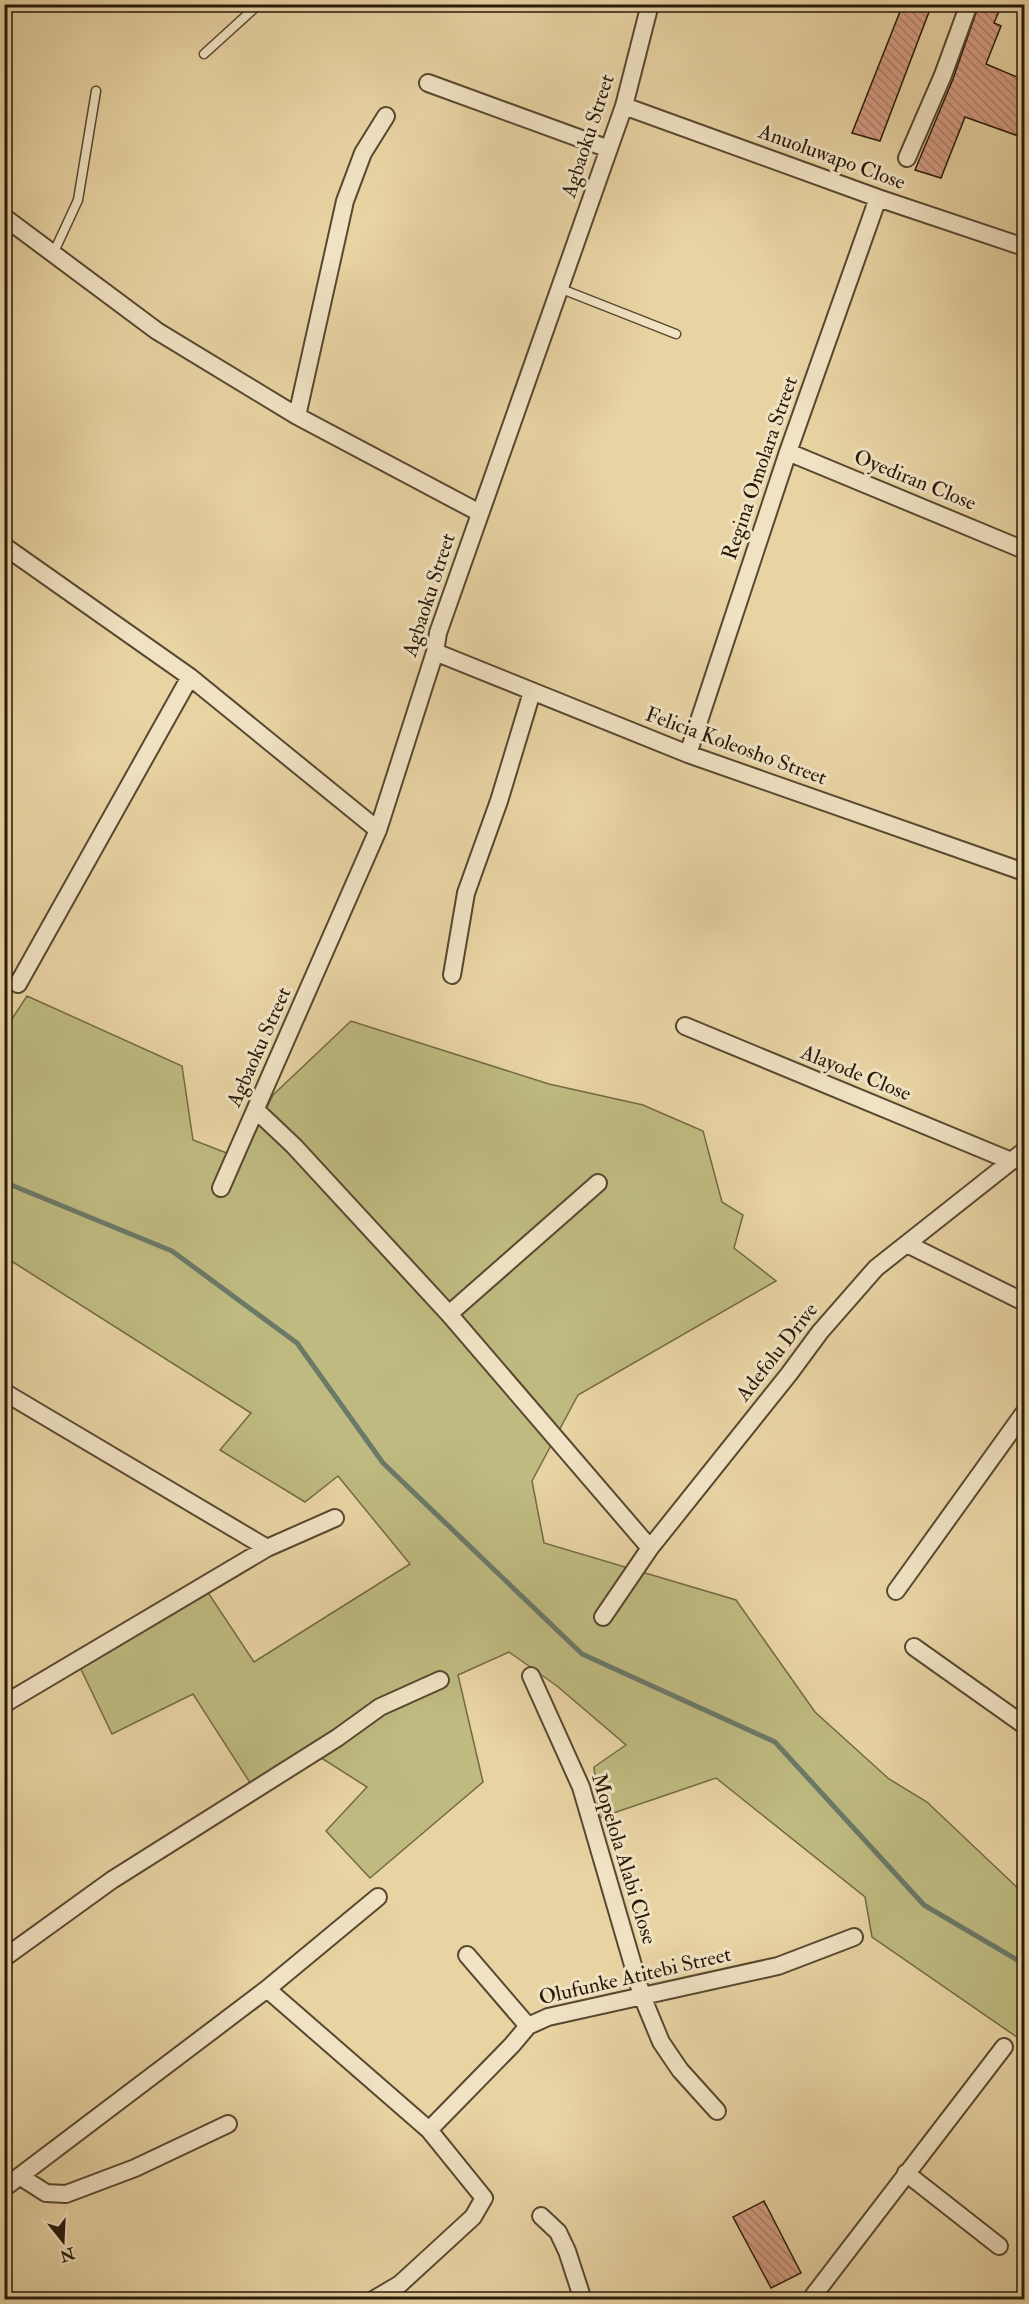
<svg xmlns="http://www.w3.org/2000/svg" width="1029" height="2304" viewBox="0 0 1029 2304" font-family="'IM FELL Double Pica',serif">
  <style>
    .grass { fill: #beba80; stroke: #736a44; stroke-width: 1.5 }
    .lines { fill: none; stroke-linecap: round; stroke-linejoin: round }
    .stream { stroke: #6b7968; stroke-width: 5 }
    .building { fill: url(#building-back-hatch); stroke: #281a09; stroke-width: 1.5 }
    .service-casing { stroke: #584830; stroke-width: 11 }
    .minor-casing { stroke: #584830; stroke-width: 20 }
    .service { stroke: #f0e2c3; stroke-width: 8 }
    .minor { stroke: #f0e2c3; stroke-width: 16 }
    .labels { text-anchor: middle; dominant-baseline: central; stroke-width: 6; stroke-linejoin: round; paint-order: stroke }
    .street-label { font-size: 21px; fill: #281a09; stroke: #f0e2c3 }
  </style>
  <defs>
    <pattern id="building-back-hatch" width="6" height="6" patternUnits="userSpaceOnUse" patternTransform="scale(1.5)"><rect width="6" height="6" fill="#d59d84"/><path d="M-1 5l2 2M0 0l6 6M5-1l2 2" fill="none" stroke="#ad7f6a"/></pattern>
  </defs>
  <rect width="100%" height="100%" fill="#e8d3a3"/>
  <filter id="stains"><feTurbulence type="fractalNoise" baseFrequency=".00333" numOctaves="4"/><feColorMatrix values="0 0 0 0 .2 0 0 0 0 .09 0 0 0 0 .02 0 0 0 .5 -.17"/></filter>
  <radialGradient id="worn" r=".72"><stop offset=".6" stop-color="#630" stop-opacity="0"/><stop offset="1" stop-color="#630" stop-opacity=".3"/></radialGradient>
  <!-- grass -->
  <path class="grass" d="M27,996L182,1066L193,1140L242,1159L273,1095L351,1021L549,1084L643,1105L703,1131L722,1202L743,1215L734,1248L776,1281L578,1395L532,1481L544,1543L736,1600L815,1712L889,1779L927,1802L1024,1894V2042L872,1937L865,1897L716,1778L599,1818L594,1767L626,1745L557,1686L509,1652L458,1675L483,1782L370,1878L326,1831L367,1787L312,1752L254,1789L193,1694L112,1734L78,1663L203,1585L254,1662L410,1564L338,1476L305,1502L220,1450L251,1413L5,1257L4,1031Z"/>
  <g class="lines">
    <!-- stream -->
    <path class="stream" d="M4,1182L172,1251L297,1343L383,1463L582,1654L775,1742L924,1905L1024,1964"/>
  </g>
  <!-- building -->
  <path class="building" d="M903,4H932L880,141L852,133Z
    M979,4H1002L994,23L1001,26L986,64L1024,80V138L965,117L941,178L915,170L953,79Z
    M764,2201L801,2273L771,2288L733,2217Z"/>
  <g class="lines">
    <defs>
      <path id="service" d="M204,54L259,4
        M53,254L78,200L96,91
        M559,288L676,334"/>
      <path id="minor" d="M428,83L609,149
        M624,106L878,198L1024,247
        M907,158L943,75L969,4
        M4,217L157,331L297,416L480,513
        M297,416L345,201L363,153L386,116
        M788,452L1024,550
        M4,546L190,677L378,830
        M435,652L688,754L1024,872
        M688,754L788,452L878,198
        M452,975L466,893L499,801L532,692
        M18,984L190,677
        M685,1026L1011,1161
        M256,1110L294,1146L449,1314L650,1548
        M221,1188L378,830L435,652L438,633L624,106L650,4
        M907,1244L1024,1302
        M449,1314L598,1183
        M4,1392L267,1548
        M896,1591L1024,1413
        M603,1617L650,1548L789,1374L820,1332L876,1268L1024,1151
        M914,1647L1024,1725
        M531,1676L581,1787L642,1996L661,2042L680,2070L717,2111
        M4,1704L267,1548L335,1518
        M467,1955L528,2026
        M4,1958L112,1880L337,1738L380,1707L440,1680
        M267,1989L429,2130L484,2198L473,2217L400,2284L373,2300
        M429,2130L512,2045L528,2026L548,2017L778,1966L854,1937
        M906,2173L999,2246
        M21,2177L46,2193L66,2194L135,2168L228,2124
        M4,2188L267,1989L378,1897
        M541,2216L558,2232L567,2251L583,2300
        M810,2300L1004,2047"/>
    </defs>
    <!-- service casing -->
    <use href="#service" class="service-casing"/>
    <!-- minor casing -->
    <use href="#minor" class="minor-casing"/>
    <!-- service -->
    <use href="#service" class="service"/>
    <!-- minor -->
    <use href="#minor" class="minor"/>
  </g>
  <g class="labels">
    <!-- street labels -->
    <g class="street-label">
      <text transform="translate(588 136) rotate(-72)">Agbaoku Street</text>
      <text transform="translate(832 157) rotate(20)">Anuoluwapo Close</text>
      <text transform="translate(760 468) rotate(-71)">Regina Omolara Street</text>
      <text transform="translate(915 480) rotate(22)">Oyediran Close</text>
      <text transform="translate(429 595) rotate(-72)">Agbaoku Street</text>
      <text transform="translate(736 746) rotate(20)">Felicia Koleosho Street</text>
      <text transform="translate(259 1047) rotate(-66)">Agbaoku Street</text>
      <text transform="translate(856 1073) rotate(22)">Alayode Close</text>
      <text transform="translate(777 1352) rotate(-52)">Adefolu Drive</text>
      <text transform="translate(624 1859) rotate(73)">Mopelola Alabi Close</text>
      <text transform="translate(635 1976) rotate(-13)">Olufunke Atitebi Street</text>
    </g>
  </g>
  <!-- margin -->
  <rect width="1029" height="2304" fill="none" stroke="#e8d3a3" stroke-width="24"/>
  <rect x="6" y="6" width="1017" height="2292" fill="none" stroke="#281a09" stroke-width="3"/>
  <rect x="12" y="12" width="1005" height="2280" fill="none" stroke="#281a09" stroke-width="1.5"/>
  <!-- north arrow -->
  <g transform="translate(63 2241) rotate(162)" stroke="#f0e2c3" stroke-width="4.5" paint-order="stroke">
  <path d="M0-4.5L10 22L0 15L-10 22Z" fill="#281a09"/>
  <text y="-9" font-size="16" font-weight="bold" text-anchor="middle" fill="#281a09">N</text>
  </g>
  <rect width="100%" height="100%" filter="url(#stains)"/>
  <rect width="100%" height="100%" fill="url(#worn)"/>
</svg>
